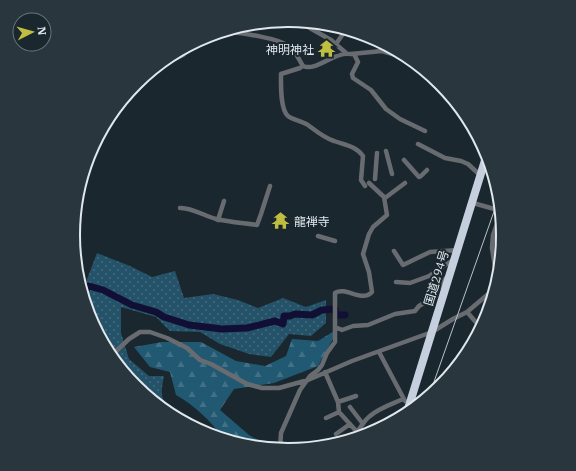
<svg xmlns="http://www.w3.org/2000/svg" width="576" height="471" viewBox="0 0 576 471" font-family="'IBM Plex Serif','Noto Sans JP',serif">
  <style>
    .grass { fill: url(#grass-dots) }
    .forest { fill: url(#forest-firs) }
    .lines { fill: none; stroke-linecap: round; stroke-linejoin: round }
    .river { stroke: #120f35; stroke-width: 7 }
    .street { stroke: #686c71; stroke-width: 4.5 }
    .highway { stroke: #c5cfdd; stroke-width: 8 }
    .rail { stroke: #b8c1c7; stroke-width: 1 }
    .labels { text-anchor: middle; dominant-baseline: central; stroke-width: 4; stroke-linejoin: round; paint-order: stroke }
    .poi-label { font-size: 12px; fill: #e0e8ed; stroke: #1a272f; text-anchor: end }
    .street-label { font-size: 12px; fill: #e0e8ed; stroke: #1a272f }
    .rim { fill: none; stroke: #e0e8ed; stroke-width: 2 }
  </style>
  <defs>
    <pattern id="grass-dots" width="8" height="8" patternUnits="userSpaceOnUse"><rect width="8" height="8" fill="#245268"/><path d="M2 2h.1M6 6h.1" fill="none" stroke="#446b7e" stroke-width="1.8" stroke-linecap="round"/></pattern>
    <pattern id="forest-firs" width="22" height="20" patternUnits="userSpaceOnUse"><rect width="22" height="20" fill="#225972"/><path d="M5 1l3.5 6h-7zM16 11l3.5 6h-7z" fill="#427186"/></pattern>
  </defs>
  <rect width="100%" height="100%" fill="#1a272f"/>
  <!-- grass -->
  <path class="grass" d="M97,253L130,266L152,277L175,271L184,298L213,294L238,300L258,308L283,298L306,307L326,300V323L311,336L289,334L271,357L249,354L220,344L200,332L170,331L156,317L121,307V333L129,359L149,376H164C163,382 161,389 162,395C163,407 186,421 197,423L200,431L135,388L89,318L82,285L86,282Z"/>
  <!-- forest -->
  <path class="forest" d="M339,328L318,366L274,383L234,389L220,410L249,435L267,445L266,447L223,438C211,421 194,405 176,395L170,372L150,367L134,347L162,342H201L236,361L265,366L286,356L292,339L318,341Z"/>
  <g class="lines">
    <!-- river -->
    <path class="river" d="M84,292L89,286L103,290L132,305L156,312L164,317L189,325L222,329L247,328L275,321L283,324L284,316H290L295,314L312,315L322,310L335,309L336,315H345"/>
    <!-- street -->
    <path class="street" d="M301,23L331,40L346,53
      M228,32C243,33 277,38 289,46C295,50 299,60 303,66C317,72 334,51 351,54L382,51L399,56
      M336,44L345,31
      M354,54L358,62L352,74L353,78L371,90L386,109L400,119L425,131
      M168,62L183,55L191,46
      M303,66L300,68L281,74C281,84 280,109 288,116C293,120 302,121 308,125C316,131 324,138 334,141C345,145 356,146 363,156L361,180L365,186
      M418,144L445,158L461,161L468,164L481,176
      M386,151L392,174
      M404,160L419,177L421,176L427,170
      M375,179L377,153
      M385,198L405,183
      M473,203L498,210
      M180,208C190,207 205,216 216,219C229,222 243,223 257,225L261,214L270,186
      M218,220L224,201
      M318,236L335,241
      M394,251L403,265L430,252L458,250
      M496,274L492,248L493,235L500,216
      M396,282L410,283L429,276L453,260
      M467,312L481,328
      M335,327L342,330L353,326L368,325L395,314L415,311L419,306L429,300L446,278
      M379,352L405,401
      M113,354L129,339L140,332H150L167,338L187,348L200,360L211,364L247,384L262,388H279L308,380L352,361L432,332L453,319L467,312L493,290
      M325,372L338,402L339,412L358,433
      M338,402L356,396
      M350,407L363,424
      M326,418L339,412
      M336,434L350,424
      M352,438C359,432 362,422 370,416C379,408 392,404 403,399
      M280,449L281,433L300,390L310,376L318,370L322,365L327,353L335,342V293C346,286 362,303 372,292L369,272L363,254L369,234L373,227L387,215L384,197L369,183"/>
    <!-- highway -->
    <path class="highway" d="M408,409L487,154"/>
    <!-- rail -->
    <path class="rail" d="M429,396L497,203"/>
  </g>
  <!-- icons -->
  <defs>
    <symbol id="temple-bare" viewBox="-9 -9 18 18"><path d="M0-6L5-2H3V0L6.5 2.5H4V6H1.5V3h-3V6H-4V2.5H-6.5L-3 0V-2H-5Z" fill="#c0be41" stroke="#1a272f" stroke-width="2.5" paint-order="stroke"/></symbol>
  </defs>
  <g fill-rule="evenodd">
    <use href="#temple-bare" x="314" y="36" width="25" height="25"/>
    <use href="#temple-bare" x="268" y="208" width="25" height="25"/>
  </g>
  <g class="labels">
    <!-- poi labels -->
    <g class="poi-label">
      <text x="314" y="49">神明神社</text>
      <text x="294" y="221" text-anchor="start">龍禅寺</text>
    </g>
    <!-- street labels -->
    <g class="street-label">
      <text transform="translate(436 278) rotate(-73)">国道294号</text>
    </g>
  </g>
  <!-- crop -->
  <path d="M0 0H576V471H0ZM80 235a208 208 0 1 1 416 0a208 208 0 1 1-416 0Z" fill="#2a363e" fill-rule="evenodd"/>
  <path class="rim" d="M80 235a208 208 0 1 1 416 0a208 208 0 1 1-416 0Z"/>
  <!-- north arrow -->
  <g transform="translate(32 32) rotate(84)"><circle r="19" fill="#1a272f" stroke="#69747b"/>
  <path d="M0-3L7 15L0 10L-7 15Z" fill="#c0be41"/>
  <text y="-6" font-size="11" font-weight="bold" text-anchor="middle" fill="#e0e8ed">N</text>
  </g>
</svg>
